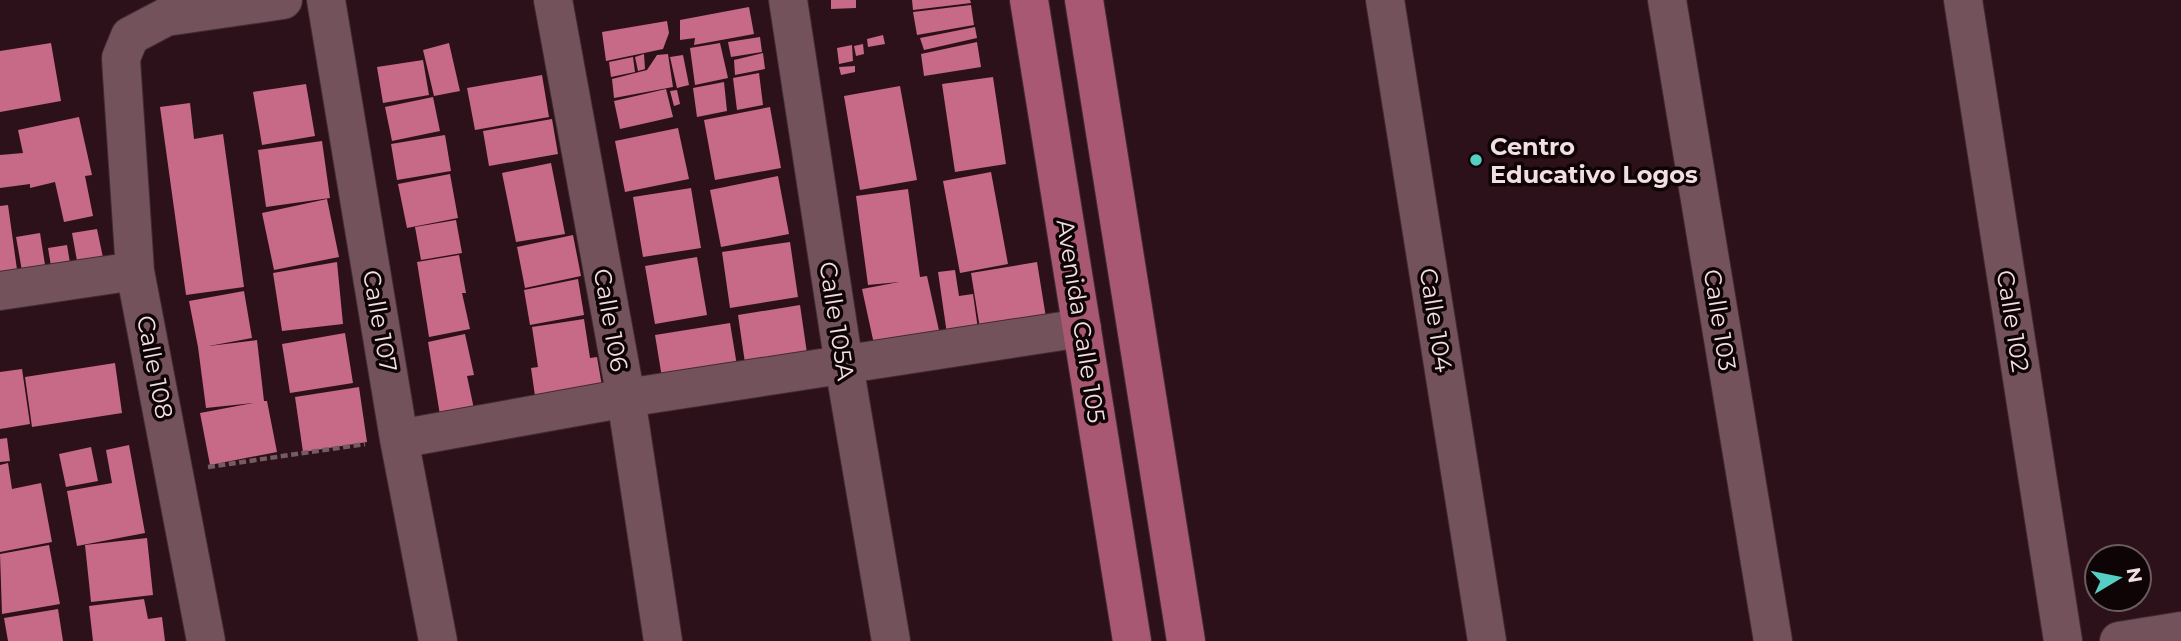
<svg xmlns="http://www.w3.org/2000/svg" width="2181" height="641" viewBox="0 0 2181 641" font-family="Montserrat,sans-serif">
  <style>
    .building { fill: #c66a87 }
    .lines { fill: none; stroke-linecap: round; stroke-linejoin: round }
    .minor-casing { stroke: #412c32; stroke-width: 40 }
    .major-casing { stroke: #412c32; stroke-width: 40 }
    .path { stroke: #755c64; stroke-width: 4.5; stroke-dasharray: 7 3.5; stroke-linecap: butt }
    .minor { stroke: #74525b; stroke-width: 38 }
    .major { stroke: #a85872; stroke-width: 38 }
    .poi-dot { fill: #56cec3; stroke: #0e0406; stroke-width: 2.5 }
    .labels { text-anchor: middle; dominant-baseline: central; stroke-width: 7; stroke-linejoin: round; paint-order: stroke }
    .poi-label { font-size: 24px; font-weight: bold; fill: #f3dee3; stroke: #0e0406; text-anchor: start }
    .street-label { font-size: 24px; fill: #f3dee3; stroke: #0e0406 }
  </style>
  <rect width="100%" height="100%" fill="#2d111a"/>
  <!-- building -->
  <path class="building" d="M831,0H856V8L831,9Z
    M912,0H970L971,3L913,10Z
    M971,5L974,25L917,35L913,12Z
    M749,7L754,34L694,45L695,38L680,40V20Z
    M667,21L669,33L663,49L606,61L602,32Z
    M975,27L977,38L924,50L920,38Z
    M883,35L885,44L868,47L867,39Z
    M760,37L762,52L731,57L728,42Z
    M977,42L981,67L924,76L921,54Z
    M51,43L61,101L0,112V51Z
    M449,43L460,91L434,96L423,50Z
    M720,43L728,78L695,85L690,48Z
    M863,44L864,54L856,56L854,46Z
    M852,45L853,61L839,64L837,48Z
    M763,53L765,69L735,75L734,60Z
    M644,54L645,69L638,71L635,57Z
    M668,54L673,87L614,98L612,79L647,70L657,55Z
    M683,55L689,85L677,88L670,57Z
    M633,57L635,72L611,77L609,62Z
    M423,60L429,95L383,103L377,67Z
    M855,66V72L841,75L839,67Z
    M759,73L763,105L737,110L733,78Z
    M542,75L549,117L475,130L467,88Z
    M993,77L1006,164L955,172L942,84Z
    M724,82L727,111L697,117L693,88Z
    M306,84L315,136L262,145L253,92Z
    M900,86L917,180L860,190L844,96Z
    M666,89L673,117L620,129L614,101Z
    M677,90L680,104L674,106L670,91Z
    M433,97L440,131L392,141L385,107Z
    M190,103L194,139L223,134L244,287L186,295L160,107Z
    M770,107L781,168L715,180L704,120Z
    M79,117L92,175L85,176L93,216L64,222L55,182L30,188V184L0,188V155L23,153L18,130Z
    M552,119L558,154L489,166L483,131Z
    M678,128L689,179L625,192L615,141Z
    M445,135L451,171L397,180L391,144Z
    M322,141L330,198L266,207L258,150Z
    M551,163L565,234L516,242L502,173Z
    M991,172L1008,264L960,273L943,181Z
    M450,174L458,218L407,228L398,184Z
    M778,176L789,234L721,247L710,190Z
    M691,188L701,248L643,257L633,197Z
    M908,189L920,277L927,276L942,344L877,358L862,289L899,282L868,285L856,196Z
    M327,199L339,257L274,270L262,213Z
    M8,205L19,284L0,287V206Z
    M456,220L462,253L421,260L415,227Z
    M97,229L105,267L79,272L72,233Z
    M40,233L48,284L25,288L16,237Z
    M573,235L581,276L525,288L517,247Z
    M790,242L798,297L730,308L722,252Z
    M67,245L71,269L52,272L48,248Z
    M459,255L466,293H462L470,329L429,337L417,262Z
    M697,257L707,315L655,324L645,266Z
    M337,262L343,324L282,331L273,273Z
    M1037,262L1048,330L982,341L971,273Z
    M955,270L959,296L973,294L978,329L947,334L938,272Z
    M578,279L584,315L530,325L524,290Z
    M244,291L252,338L209,346L257,340L264,401H267L277,452L210,465L200,413L253,403L206,408L198,347L189,301Z
    M800,305L808,360L746,370L738,315Z
    M584,319L590,358L597,357L603,392L536,403L531,368L538,367L532,327Z
    M730,323L739,378L664,390L655,335Z
    M345,333L353,383L290,393L282,344Z
    M465,334L474,375L467,376L474,409L440,415L428,342Z
    M115,363L122,413L32,427L25,377Z
    M22,369L30,424L0,429V372Z
    M359,387L367,442L303,452L295,397Z
    M7,438L10,461L0,462V439Z
    M129,445L145,533L77,546L67,491L112,483L106,450Z
    M91,447L98,481L66,487L59,454Z
    M8,463L12,489L41,483L52,542L0,552V465Z
    M147,538L153,595L91,602L85,545Z
    M49,545L60,604L2,614L0,554Z
    M144,599L148,619L162,617L165,641H93L89,606Z
    M58,609L63,641H8L4,618Z"/>
  <g class="lines">
    <defs>
      <path id="minor" d="M326,0L399,439L438,641
        M553,0L626,398L663,641
        M788,0L844,365L891,641
        M1385,0L1487,641
        M1667,0L1773,641
        M1963,0L2063,641
        M0,291L135,271
        M399,439L626,398L1082,328
        M206,641L135,271L122,75L121,58L130,36L166,17L283,0
        M2119,641L2181,631"/>
      <path id="major" d="M1029,0L1132,641
        M1084,0L1186,641"/>
    </defs>
    <!-- minor casing -->
    <use href="#minor" class="minor-casing"/>
    <!-- major casing -->
    <use href="#major" class="major-casing"/>
    <!-- path -->
    <path class="path" d="M208,467L365,444"/>
    <!-- minor -->
    <use href="#minor" class="minor"/>
    <!-- major -->
    <use href="#major" class="major"/>
  </g>
  <!-- markers -->
  <circle class="poi-dot" cx="1476" cy="160" r="7"/>
  <g class="labels">
    <!-- poi labels -->
    <g class="poi-label">
      <text x="1490" y="146">Centro<tspan x="1490" dy="28">Educativo Logos</tspan></text>
    </g>
    <!-- street labels -->
    <g class="street-label">
      <text transform="translate(611 320) rotate(80)">Calle 106</text>
      <text transform="translate(1436 320) rotate(81)">Calle 104</text>
      <text transform="translate(1720 320) rotate(81)">Calle 103</text>
      <text transform="translate(380 321) rotate(80)">Calle 107</text>
      <text transform="translate(837 321) rotate(81)">Calle 105A</text>
      <text transform="translate(1081 321) rotate(81)">Avenida Calle 105</text>
      <text transform="translate(2013 321) rotate(81)">Calle 102</text>
      <text transform="translate(155 367) rotate(79)">Calle 108</text>
    </g>
  </g>
  <!-- north arrow -->
  <g transform="translate(2118 578) rotate(80)"><circle r="33" fill="#0e0406" stroke="#6a5b5e" stroke-width="2"/>
  <path d="M0-5L12 26L0 18L-12 26Z" fill="#56cec3"/>
  <text y="-10" font-size="19" font-weight="bold" text-anchor="middle" fill="#f3dee3">N</text>
  </g>
</svg>
